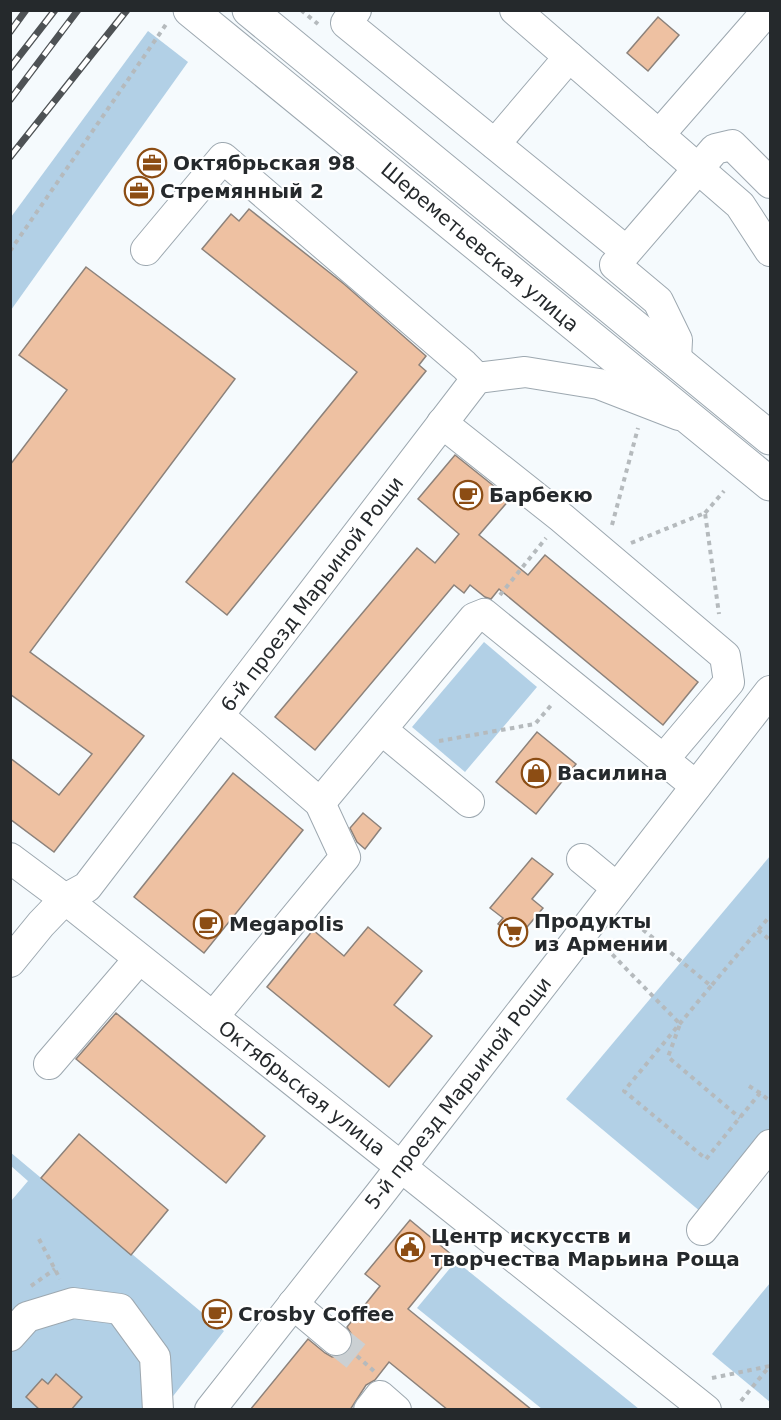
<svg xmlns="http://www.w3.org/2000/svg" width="781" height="1420" viewBox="0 0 781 1420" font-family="'DejaVu Sans',sans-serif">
	<rect width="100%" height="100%" fill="#f5fafd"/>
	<g fill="#b2d0e6">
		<path d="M148 31 188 62 11 310V217Z"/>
		<path d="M484 642 537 687 465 772 412 727Z"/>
		<path d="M770 856V1130L701 1212 566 1099Z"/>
		<path d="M10 1152 224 1331 163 1409H11V1201L28 1181 11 1166Z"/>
		<path d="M456 1261 639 1409H542L417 1308Z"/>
		<path d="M770 1283V1402L712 1354Z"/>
	</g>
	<g fill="#eec1a2" stroke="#8c827b" stroke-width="1.5">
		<path d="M658 17 679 35 648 71 627 53Z"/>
		<path d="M249 209 344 284 426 356 419 365 426 371 227 615 186 582 357 372 202 249 231 214 239 221Z"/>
		<path d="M86 267 235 379 30 652 144 736 54 852 10 819V758L59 795 92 754 10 694V465L67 390 19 355Z"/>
		<path d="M455 455 510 499 479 535 528 575 545 555 698 682 663 725 499 589 491 599 485 597 470 585 464 593 454 585 315 750 275 717 417 548 435 563 459 534 418 499Z"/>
		<path d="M537 732 576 764 536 814 496 782Z"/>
		<path d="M233 773 303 830 204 953 134 897Z"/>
		<path d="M363 813 381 828 365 849 357 842 350 828Z"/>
		<path d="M532 858 553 874 532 899 543 908 517 939 498 924 503 918 490 908Z"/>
		<path d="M368 927 422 971 394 1005 432 1036 389 1087 267 987 313 930 344 956Z"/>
		<path d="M116 1013 265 1136 226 1183 76 1059Z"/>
		<path d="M79 1134 168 1210 131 1255 41 1178Z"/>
		<path d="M410 1220 452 1255 408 1309 532 1410H448L389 1362 375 1380 366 1385 350 1410H250L308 1339 325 1353 332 1357 341 1356 350 1351 353 1344 352 1335 347 1327 380 1286 365 1274Z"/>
		<path d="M56 1374 82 1397 71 1410H40L26 1397 42 1379 48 1384Z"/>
	</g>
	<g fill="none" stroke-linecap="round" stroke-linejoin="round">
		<path stroke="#cbd0d3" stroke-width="30" stroke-dasharray="30 15" stroke-linecap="butt" d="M336 1340 356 1356"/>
		<g stroke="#9da8b0" stroke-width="32">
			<g id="minor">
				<path d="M356 10 346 23 626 251"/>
				<path d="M515 10 740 205 770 251"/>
				<path d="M659 135 768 10"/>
				<path d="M495 144 569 57"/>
				<path d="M146 250 223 158 464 365 477 378"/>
				<path d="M676 360 677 340 658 301 615 265 715 149 732 145 770 183"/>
				<path d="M442 423 562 518 725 656 729 682 663 760"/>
				<path d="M382 730 469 802"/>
				<path d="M320 803 474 618 484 614 696 786"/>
				<path d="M10 858 65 899 706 1410"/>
				<path d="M582 859 617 888"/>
				<path d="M10 962 41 924 65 899 87 887 477 378 525 372 599 384 679 415"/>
				<path d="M213 1017 345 857 320 803 219 716"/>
				<path d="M49 1064 139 959"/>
				<path d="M702 1230 770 1145"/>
				<path d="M293 1304 336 1340"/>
				<path d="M10 1336 27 1317 73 1303 120 1309 155 1357 158 1410"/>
				<path d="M210 1410 380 1194 770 691"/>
				<path d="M369 1410 380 1396 396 1410"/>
			</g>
		</g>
		<g stroke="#9da8b0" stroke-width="35">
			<g id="major">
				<path d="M190 10 770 484"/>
				<path d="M249 10 770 438"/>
			</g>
		</g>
		<g stroke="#b5babd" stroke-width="4" stroke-dasharray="4.5 4.5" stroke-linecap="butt">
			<path d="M301 10 318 24"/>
			<path d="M10 251 167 23"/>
			<path d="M705 513 724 491"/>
			<path d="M612 525 638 428"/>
			<path d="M631 543 705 513 719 614"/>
			<path d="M500 595 546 538"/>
			<path d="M439 741 535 724 553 703"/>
			<path d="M629 918 711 986 770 916"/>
			<path d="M758 930 770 940"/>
			<path d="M606 948 680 1024 668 1057 740 1118"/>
			<path d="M711 986 624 1091 706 1159 760 1093 770 1101"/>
			<path d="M749 1086 760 1093"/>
			<path d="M39 1239 60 1279"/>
			<path d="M31 1286 55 1269"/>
			<path d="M357 1356 374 1371"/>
			<path d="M712 1378 770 1366"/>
			<path d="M741 1401 768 1368"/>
		</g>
		<use href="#minor" stroke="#fff" stroke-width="30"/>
		<use href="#major" stroke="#fff" stroke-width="33"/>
		<g stroke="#4e5255" stroke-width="7">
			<g id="rail">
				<path d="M10 32 26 10"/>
				<path d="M10 68 55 10"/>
				<path d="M10 100 78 10"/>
				<path d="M10 157 127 10"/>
			</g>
		</g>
		<use href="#rail" stroke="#fff" stroke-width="4.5" stroke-dasharray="14" stroke-linecap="butt"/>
	</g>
	<defs>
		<g id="office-ring" transform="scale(1.5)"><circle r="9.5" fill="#fff" stroke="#8c4d14" stroke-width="1.5"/><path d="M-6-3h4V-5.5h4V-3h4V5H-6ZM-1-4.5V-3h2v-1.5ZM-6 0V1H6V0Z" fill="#8c4d14"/></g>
		<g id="cafe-ring" transform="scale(1.5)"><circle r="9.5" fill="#fff" stroke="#8c4d14" stroke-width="1.5"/><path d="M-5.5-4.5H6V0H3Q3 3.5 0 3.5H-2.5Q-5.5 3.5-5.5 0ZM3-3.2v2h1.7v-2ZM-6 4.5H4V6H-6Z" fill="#8c4d14"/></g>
		<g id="shop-ring" transform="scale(1.5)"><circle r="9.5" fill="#fff" stroke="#8c4d14" stroke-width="1.5"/><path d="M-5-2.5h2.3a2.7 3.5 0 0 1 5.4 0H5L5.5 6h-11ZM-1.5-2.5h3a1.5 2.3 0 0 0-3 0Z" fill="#8c4d14"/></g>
		<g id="supermarket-ring" transform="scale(1.5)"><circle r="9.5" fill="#fff" stroke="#8c4d14" stroke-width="1.5"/><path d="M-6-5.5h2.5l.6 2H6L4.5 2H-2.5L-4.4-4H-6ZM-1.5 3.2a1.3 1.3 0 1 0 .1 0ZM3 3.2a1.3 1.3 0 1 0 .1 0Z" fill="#8c4d14"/></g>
		<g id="civic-ring" transform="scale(1.5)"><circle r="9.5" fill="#fff" stroke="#8c4d14" stroke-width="1.5"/><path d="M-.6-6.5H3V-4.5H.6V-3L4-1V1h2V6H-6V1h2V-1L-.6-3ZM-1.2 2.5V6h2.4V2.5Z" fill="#8c4d14"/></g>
	</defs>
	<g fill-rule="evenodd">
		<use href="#office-ring" x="152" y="163"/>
		<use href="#office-ring" x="139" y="191"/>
		<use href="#cafe-ring" x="468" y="495"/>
		<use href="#shop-ring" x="536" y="773"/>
		<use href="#cafe-ring" x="208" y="924"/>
		<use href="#supermarket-ring" x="513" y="932"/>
		<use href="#civic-ring" x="410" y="1247"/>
		<use href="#cafe-ring" x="217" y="1314"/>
	</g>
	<g text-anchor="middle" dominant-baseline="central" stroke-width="4.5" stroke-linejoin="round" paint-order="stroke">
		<g font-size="20" font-weight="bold" fill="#25292c" stroke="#fff" text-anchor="start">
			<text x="173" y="163">Октябрьская 98</text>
			<text x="160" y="191">Стремянный 2</text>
			<text x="489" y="495">Барбекю</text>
			<text x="557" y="773">Василина</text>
			<text x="534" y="921">Продукты<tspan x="534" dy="23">из Армении</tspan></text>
			<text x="229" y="924">Megapolis</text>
			<text x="431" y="1236">Центр искусств и<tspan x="431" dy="23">творчества Марьина Роща</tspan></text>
			<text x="238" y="1314">Crosby Coffee</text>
		</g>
		<g font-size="20" fill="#25292c" stroke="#fff">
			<text transform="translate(480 247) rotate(40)">Шереметьевская улица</text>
			<text transform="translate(312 594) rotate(-53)">6-й проезд Марьиной Рощи</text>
			<text transform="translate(302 1088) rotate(38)">Октябрьская улица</text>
			<text transform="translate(458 1093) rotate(-52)">5-й проезд Марьиной Рощи</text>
		</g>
	</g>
	<rect width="781" height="1420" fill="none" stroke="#25292c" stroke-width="24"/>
</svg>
